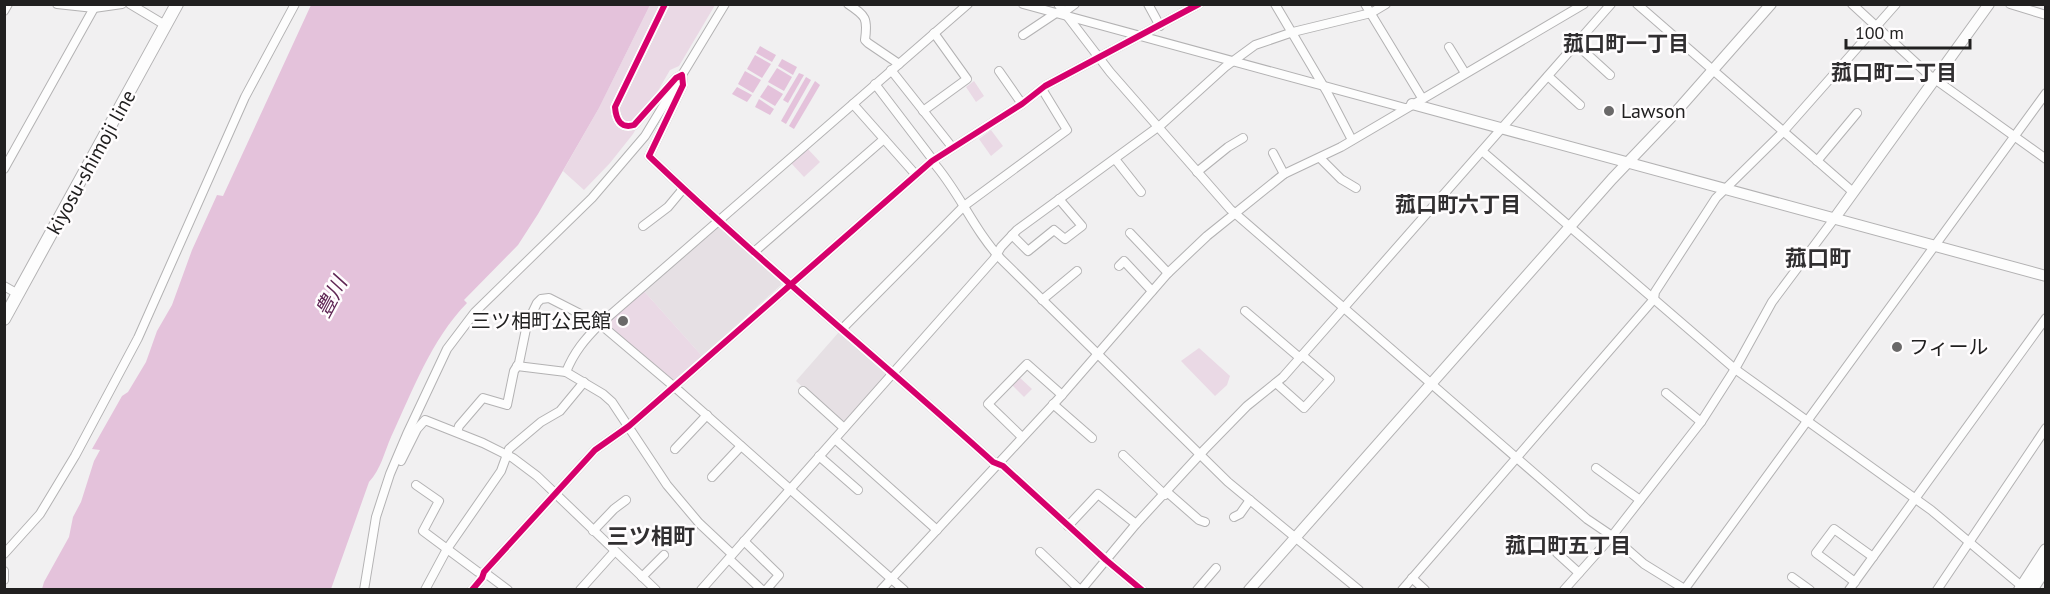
<svg xmlns="http://www.w3.org/2000/svg" width="2050" height="594" viewBox="0 0 2050 594" font-family="'PT Sans','Noto Sans JP',sans-serif">
	<rect width="100%" height="100%" fill="#f1f0f1"/>
	<g fill="#e6e0e4">
		<path d="M715 226 720 227 780 281 781 285 702 356 643 290Z"/>
		<path d="M839 332 886 372 887 375 843 423 796 381Z"/>
	</g>
	<g fill="#ead9e5">
		<path d="M650 5H715L679 66 670 70 633 134 610 163 584 190 563 171 599 108Z"/>
		<path d="M974 81 984 96 976 102 966 87Z"/>
		<path d="M991 130 1003 146 991 156 979 139Z"/>
		<path d="M807 148 820 162 804 177 791 163Z"/>
		<path d="M643 290 702 356 673 383 608 325 607 321Z"/>
		<path d="M1199 348 1230 376 1227 385 1215 396 1181 361Z"/>
		<path d="M1018 376 1032 389 1024 397 1011 384Z"/>
	</g>
	<g fill="#e4c2db">
		<path d="M311 5H650L599 108 538 214 518 245 464 300 467 303C431 340 413 390 391 437 384 453 381 469 369 482L331 589H42L44 582 69 537 73 517 81 502 94 461 100 450 92 449 122 396 128 392 146 362 157 331 172 305 192 250 217 195 223 196Z"/>
		<path d="M760 46 776 55 772 62 756 53Z"/>
		<path d="M755 55 771 64 762 78 747 69Z"/>
		<path d="M782 59 797 67 793 75 778 66Z"/>
		<path d="M777 68 792 77 784 91 768 82Z"/>
		<path d="M745 71 761 80 753 93 738 84Z"/>
		<path d="M799 73 804 75 788 103 783 100Z"/>
		<path d="M806 77 811 80 786 124 781 121Z"/>
		<path d="M815 81 820 85 794 129 789 126Z"/>
		<path d="M768 85 783 94 775 106 760 97Z"/>
		<path d="M737 87 752 95 747 102 732 94Z"/>
		<path d="M759 99 774 109 770 115 755 107Z"/>
	</g>
	<g fill="none" stroke-linecap="round" stroke-linejoin="round">
		<g stroke="#b3b2b3" stroke-width="10">
			<g id="minor">
				<path d="M57 4 94 8 122 4"/>
				<path d="M130 4 165 25"/>
				<path d="M665 4 615 107C616 120 621 129 634 125L676 78 682 75 683 85 649 156C760 262 879 359 993 462L1003 466 1106 560 1142 590"/>
				<path d="M848 4C866 16 868 18 865 40L868 43 899 64"/>
				<path d="M1023 4 1405 108"/>
				<path d="M1058 4 1110 72 1230 209 1587 519 1612 536 1644 564 1686 590"/>
				<path d="M1148 4 1160 26"/>
				<path d="M1275 4 1327 92 1352 140"/>
				<path d="M1365 4 1422 98"/>
				<path d="M1637 4 1853 192"/>
				<path d="M1852 4 1929 75 2046 159"/>
				<path d="M2010 4 2046 15"/>
				<path d="M4 11 8 4"/>
				<path d="M1064 12 1075 4"/>
				<path d="M1023 35 1056 13"/>
				<path d="M1576 44 1610 75"/>
				<path d="M1449 47 1465 73"/>
				<path d="M891 70 952 147"/>
				<path d="M999 71 1022 104"/>
				<path d="M1548 76 1580 105"/>
				<path d="M875 84 933 160"/>
				<path d="M853 104 916 175"/>
				<path d="M923 111 967 79 934 33"/>
				<path d="M1482 151 1735 369 1931 510 2025 589"/>
				<path d="M1273 153 1284 174"/>
				<path d="M1320 158 1341 179 1356 188"/>
				<path d="M1115 159 1141 192"/>
				<path d="M932 161C959 191 973 229 1001 259L1228 482 1359 590"/>
				<path d="M1817 161 1857 113"/>
				<path d="M4 169 94 8"/>
				<path d="M1197 172 1228 147 1243 138"/>
				<path d="M643 226 668 207 683 189"/>
				<path d="M1130 233 1168 273"/>
				<path d="M1012 235 1028 251 1054 230 1065 239 1082 226 1059 199"/>
				<path d="M754 252 884 139"/>
				<path d="M1119 266 1124 261 1152 291"/>
				<path d="M4 286 18 294"/>
				<path d="M1042 300 1077 271"/>
				<path d="M1245 311 1300 358"/>
				<path d="M842 329 964 206 1067 130 1042 89"/>
				<path d="M517 366 566 372"/>
				<path d="M1276 383 1304 408 1330 379 1302 355"/>
				<path d="M803 391 844 428"/>
				<path d="M1666 393 1701 422"/>
				<path d="M1053 404 1092 438"/>
				<path d="M457 432 459 426 483 398 507 405 514 371 519 363 527 324 537 303 541 299 549 298 600 324 678 390 904 590"/>
				<path d="M1022 437 988 404 1027 364 1062 395"/>
				<path d="M835 439 937 530"/>
				<path d="M675 449 707 415"/>
				<path d="M1123 455 1165 495"/>
				<path d="M819 456 858 490"/>
				<path d="M401 461 417 429 425 420 483 443 513 458 537 476 656 590"/>
				<path d="M1596 468 1640 500"/>
				<path d="M712 477 741 446"/>
				<path d="M416 485 439 501 423 531 478 572 488 575 508 590"/>
				<path d="M1167 492 1199 520 1205 522"/>
				<path d="M1234 517 1240 514 1250 500"/>
				<path d="M1068 526 1098 494 1136 524"/>
				<path d="M593 531 614 509 626 500"/>
				<path d="M744 541 779 575 766 590"/>
				<path d="M1040 552 1080 590"/>
				<path d="M1557 553 1579 573"/>
				<path d="M4 554 40 514 75 456 138 338 245 97 295 4"/>
				<path d="M732 554 699 523 667 485 612 402 603 394 566 372C574 352 585 339 600 324L968 4"/>
				<path d="M729 559 762 590"/>
				<path d="M4 571V580"/>
				<path d="M642 577 664 555"/>
				<path d="M1792 577 1810 590"/>
				<path d="M1412 578 1425 590"/>
				<path d="M1855 582 1816 553 1834 529 1873 557"/>
				<path d="M364 590 376 517 390 474 407 434 447 349 475 312 592 198 645 136 725 4"/>
				<path d="M425 590 447 549 501 471 509 449 541 422 560 411 584 382"/>
				<path d="M472 590 482 578 484 572 595 450 629 426 932 161 1022 104 1045 86 1199 4"/>
				<path d="M580 590 615 551"/>
				<path d="M701 590 994 259 1001 247 1017 230 1162 124 1225 67 1255 45 1293 32 1371 13 1386 4"/>
				<path d="M881 590 1062 395 1168 273 1207 236 1284 174 1341 147 1584 4"/>
				<path d="M1081 590 1136 524 1205 449 1247 406 1283 377 1611 4"/>
				<path d="M1197 590 1216 568"/>
				<path d="M1402 590 1654 299 1655 292 1716 198 1782 133 1896 4"/>
				<path d="M1564 590 1612 536 1701 422 1735 369 1772 302 1834 219"/>
				<path d="M1684 590 2046 93"/>
				<path d="M1849 590 2046 318"/>
				<path d="M1937 590 2046 428"/>
			</g>
		</g>
		<g stroke="#b3b2b3" stroke-width="12">
			<g id="tertiary">
				<path d="M1412 104 2046 276"/>
				<path d="M1834 219 1989 4"/>
				<path d="M1249 590 1612 179 1675 113 1771 4"/>
			</g>
		</g>
		<g stroke="#b3b2b3" stroke-width="14">
			<g id="secondary">
				<path d="M4 319 177 4"/>
				<path d="M2020 590 2046 550"/>
				<path d="M2031 590 2046 567"/>
			</g>
		</g>
		<use href="#minor" stroke="#fdfdfd" stroke-width="8"/>
		<use href="#tertiary" stroke="#fdfdfd" stroke-width="10"/>
		<use href="#secondary" stroke="#fdfdfd" stroke-width="12"/>
		<g stroke="#fffdfe" stroke-width="10">
			<g id="cycleway">
				<path d="M665 4 615 107C616 120 621 129 634 125L676 78 682 75 683 85 649 156C760 262 879 359 993 462L1003 466 1106 560 1142 590"/>
				<path d="M472 590 482 578 484 572 595 450 629 426 932 161 1022 104 1045 86 1199 4"/>
			</g>
		</g>
		<use href="#cycleway" stroke="#d6006c" stroke-width="6"/>
	</g>
	<g fill="#6a6969" stroke="#fffdfe" stroke-width="2">
		<circle cx="1609" cy="111" r="6"/>
		<circle cx="623" cy="321" r="6"/>
		<circle cx="1897" cy="347" r="6"/>
	</g>
	<g text-anchor="middle" dominant-baseline="central" stroke-width="5" stroke-linejoin="round" paint-order="stroke">
		<g font-size="20" fill="#212020" stroke="#fffdfe" text-anchor="start">
			<text x="1621" y="111">Lawson</text>
			<text x="611" y="321" text-anchor="end">三ツ相町公民館</text>
			<text x="1909" y="347">フィール</text>
		</g>
		<g font-size="20" fill="#212020" stroke="#fffdfe">
			<text transform="translate(91 162) rotate(-61)">kiyosu-shimoji line</text>
		</g>
		<g font-size="21" font-weight="bold" fill="#312f31" stroke="#fffdfe">
			<text x="1626" y="43">菰口町一丁目</text>
			<text x="1894" y="72">菰口町二丁目</text>
			<text x="1458" y="204">菰口町六丁目</text>
			<text x="1568" y="545">菰口町五丁目</text>
		</g>
		<g font-size="21" font-style="italic" fill="#5f2654" stroke="#fffdfe">
			<text transform="translate(331 297) rotate(-62)">豊川</text>
		</g>
		<g font-size="22" font-weight="bold" fill="#312f31" stroke="#fffdfe">
			<text x="1818" y="258">菰口町</text>
			<text x="651" y="536">三ツ相町</text>
		</g>
	</g>
	<rect width="2050" height="594" fill="none" stroke="#212020" stroke-width="12"/>
	<path d="M1846 39v9h124v-9" fill="none" stroke="#212020" stroke-width="3"/>
	<text x="1855" y="39" font-size="18" fill="#212020" stroke="#fffdfe" stroke-width="4.5" paint-order="stroke">100 m</text>
</svg>
